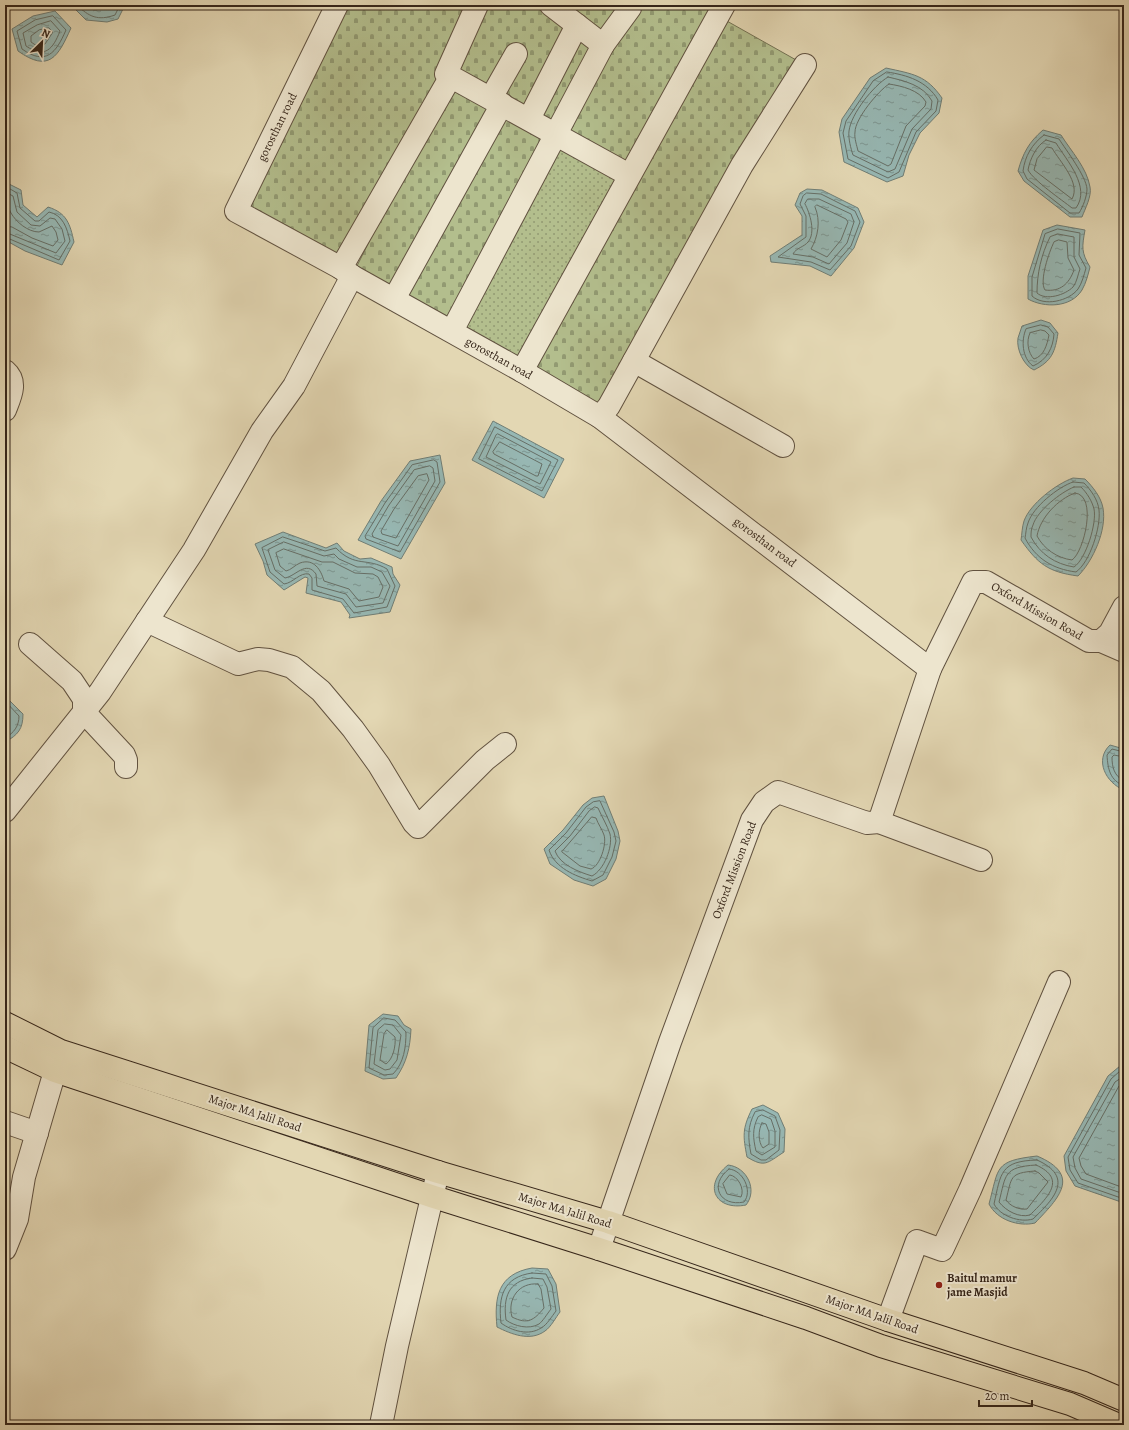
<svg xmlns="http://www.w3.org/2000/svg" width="1129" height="1430" viewBox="0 0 1129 1430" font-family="Alegreya,serif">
	<defs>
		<pattern id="cemetery-stones" width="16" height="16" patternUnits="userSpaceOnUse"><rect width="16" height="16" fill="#b3be8d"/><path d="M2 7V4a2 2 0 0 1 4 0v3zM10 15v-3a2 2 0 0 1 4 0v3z" fill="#929a72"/></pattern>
		<pattern id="park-dots" width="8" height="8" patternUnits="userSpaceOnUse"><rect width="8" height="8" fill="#b3be8d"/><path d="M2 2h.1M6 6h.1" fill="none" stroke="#929a72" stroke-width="1.8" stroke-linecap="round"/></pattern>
		<pattern id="water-ripples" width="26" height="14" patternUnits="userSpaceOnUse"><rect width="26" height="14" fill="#97b8b4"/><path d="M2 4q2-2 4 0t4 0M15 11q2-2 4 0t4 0" fill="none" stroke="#7c9592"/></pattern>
	</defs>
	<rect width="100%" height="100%" fill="#e3d7b3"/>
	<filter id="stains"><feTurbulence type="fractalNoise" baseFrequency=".005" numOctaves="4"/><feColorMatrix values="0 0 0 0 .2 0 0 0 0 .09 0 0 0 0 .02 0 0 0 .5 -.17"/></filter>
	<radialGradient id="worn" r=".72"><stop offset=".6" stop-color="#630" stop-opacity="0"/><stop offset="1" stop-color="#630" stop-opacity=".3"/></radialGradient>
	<path fill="url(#cemetery-stones)" stroke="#747254" d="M337 5H724L718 16 805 65 600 417 352 276 447 85 341 268 236 211Z"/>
	<path fill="url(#park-dots)" stroke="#747254" d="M557 134 629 175 522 371 452 331Z"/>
	<g fill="url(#water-ripples)" stroke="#707e76">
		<path d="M71 5H125L118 19 107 22 86 20Z"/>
		<path d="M55 11 71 28C58 57 49 73 18 51L12 29 33 16Z"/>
		<path d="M886 68C913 74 926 75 942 98L939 113 920 133 909 155 903 176 887 182 844 162 839 132 842 119 870 78Z"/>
		<path d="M1043 130 1061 135C1071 151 1087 168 1090 187 1092 196 1085 209 1082 217H1070L1024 181 1018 171C1023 153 1029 142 1043 130Z"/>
		<path d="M5 182 21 190 23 205 37 217 48 207C67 213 70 224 74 242L62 265 25 251 5 240Z"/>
		<path d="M807 189 822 190 858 208 864 222 854 248 831 276 810 266 771 262 770 256 802 235V216L795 205 800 193Z"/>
		<path d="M1057 225 1085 230C1082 247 1081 252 1090 267 1088 275 1086 283 1082 290 1071 308 1044 308 1028 299V276L1043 230Z"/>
		<path d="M1041 320 1050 323 1058 333C1055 352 1052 361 1034 370 1024 366 1016 349 1018 338 1019 334 1021 330 1022 326Z"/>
		<path d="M493 421 564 459 544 498 472 460Z"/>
		<path d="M440 455 445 483 401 559 358 540 381 501 410 461Z"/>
		<path d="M1073 478 1085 479C1093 487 1101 497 1103 508 1107 530 1093 561 1078 576 1048 572 1038 564 1021 540 1022 534 1022 527 1024 521 1030 504 1056 484 1073 478Z"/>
		<path d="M283 532 326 548 337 543 344 551 360 559 371 558 392 567 393 574 400 585 390 612 349 618 350 615 341 602 306 593 308 578 305 577 284 590 267 575 263 561 255 544Z"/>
		<path d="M5 696 23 714C23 729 18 735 5 742Z"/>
		<path d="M1110 745 1124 749V790C1106 783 1094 760 1110 745Z"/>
		<path d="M604 796 618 831 620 841 616 859 606 879 593 886 574 880 550 864 544 849 563 830 583 805 592 798Z"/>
		<path d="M383 1014 398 1016 404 1025 411 1029C410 1048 407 1062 396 1078L383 1079 365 1071 369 1025Z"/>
		<path d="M1120 1066 1124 1067V1203L1075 1186 1066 1171 1064 1156 1108 1076Z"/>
		<path d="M763 1105 778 1113 785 1129 784 1152C767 1163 765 1168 747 1157 743 1136 742 1129 752 1109Z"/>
		<path d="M1037 1156C1082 1175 1059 1198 1035 1223 1019 1227 997 1220 989 1204 999 1167 994 1161 1037 1156Z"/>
		<path d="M728 1165C747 1167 758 1190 746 1205 716 1211 702 1186 728 1165Z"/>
		<path d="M532 1268 548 1269 556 1284 560 1312C556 1317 551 1327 545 1331 530 1342 511 1334 497 1327 494 1297 498 1274 532 1268Z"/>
	</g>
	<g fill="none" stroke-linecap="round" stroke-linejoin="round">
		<g stroke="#666f67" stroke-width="1">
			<path d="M77 5C89 17 98 21 115 15L120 5"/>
			<path d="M53 16 66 30C56 53 46 66 22 49L17 31 35 20Z"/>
			<path d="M51 21 60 31C53 49 45 59 26 46L23 33 37 25Z"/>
			<path d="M49 28 53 32 45 44 37 46 31 42V36L39 30Z"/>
			<path d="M887 72C907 75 927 81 938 100L936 111 916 132 899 172 888 178 848 159 843 133 846 121 873 81Z"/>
			<path d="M888 77C905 81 923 85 932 101L931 109 912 129 895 169 888 172 853 155C851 149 848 138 849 131 851 114 873 86 888 77Z"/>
			<path d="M889 84C902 86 919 90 926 102L925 106 906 126 891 164 888 166 858 151C857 146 854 138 855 132 855 119 878 91 889 84Z"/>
			<path d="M1044 135 1059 139C1066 150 1086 176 1087 189 1087 196 1083 207 1079 213H1070L1027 179 1023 171C1025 156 1032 144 1044 135Z"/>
			<path d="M1046 140 1056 143C1067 161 1091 187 1076 208H1072C1062 200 1034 181 1028 170 1030 159 1036 146 1046 140Z"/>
			<path d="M1047 147 1052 148C1060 162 1081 183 1072 199L1034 170 1037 159Z"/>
			<path d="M5 186 17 193 20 208 35 221H39L49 212C63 215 67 228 70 241L59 260 5 237"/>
			<path d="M5 192 13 196 17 212 31 225 40 226 50 218 55 219 62 229 65 241 56 253 5 232"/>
			<path d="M807 193 821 194 855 211 860 222 851 246 830 270 811 262 778 257 806 237V216L800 204 803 196Z"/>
			<path d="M5 199C9 202 8 208 11 213 16 222 28 232 39 232L52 226 56 232 58 240 53 246 32 238 12 227 5 226"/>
			<path d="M808 199H819L851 214 854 222 847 243 829 264 813 257 793 254C796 248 804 247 808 242 816 233 810 213 805 204Z"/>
			<path d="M817 205 846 219 848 222 841 240 827 257 811 249C818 237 821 221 815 207Z"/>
			<path d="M1058 229 1080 233 1079 255 1086 268C1084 275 1082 283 1078 289 1069 301 1044 307 1032 296V277L1045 234Z"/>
			<path d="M1058 234 1074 237V257L1080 269C1078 274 1077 282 1073 287 1065 295 1046 301 1037 293 1037 274 1041 255 1050 237Z"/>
			<path d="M1059 240 1067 242 1068 258 1074 270C1069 284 1060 292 1045 290 1039 281 1049 252 1054 242Z"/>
			<path d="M1041 325 1048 327 1054 334C1053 348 1047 360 1033 366 1022 358 1021 340 1026 329Z"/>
			<path d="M1041 330 1045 331 1049 335C1047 345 1044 356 1034 359 1028 353 1026 341 1030 333Z"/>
			<path d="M495 427 558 460 542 491 479 459Z"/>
			<path d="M498 434 551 462 540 484 486 457 496 435Z"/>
			<path d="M500 442 542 464 538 476H536L494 454 493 452Z"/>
			<path d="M434 460 437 462 440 482 400 552 366 539 365 536 385 503 412 465Z"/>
			<path d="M430 466 433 468 435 481 398 546 373 537 372 534 389 505 414 470Z"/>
			<path d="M427 474 429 480 396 538 382 534 381 531 394 509 418 476Z"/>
			<path d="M1073 482 1084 483C1091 490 1098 500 1099 510 1101 527 1090 562 1076 572 1053 569 1036 559 1025 538 1026 533 1026 528 1028 523 1033 507 1058 487 1073 482Z"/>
			<path d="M1074 487H1081C1087 493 1092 501 1094 509 1097 523 1086 559 1074 567 1055 564 1040 554 1031 537 1031 533 1031 529 1033 525 1037 511 1061 492 1074 487Z"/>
			<path d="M1075 493C1098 495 1084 552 1072 560 1057 558 1044 549 1037 536 1040 518 1058 499 1075 493Z"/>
			<path d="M283 537 325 551 336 548C355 568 367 557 387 569L395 586 387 607 354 613 343 599 312 590V578L309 574C300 572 293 583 284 584L270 572 262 548Z"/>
			<path d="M284 542 324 556 334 554 339 559 357 567H371L382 572 390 586 383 603 356 607 346 594 317 586 316 574C306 560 296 576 285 578L275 570 268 550Z"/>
			<path d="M284 549 322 562H333L355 573 373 574 378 577 383 587 379 597 359 601 349 589 324 581C321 570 314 558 300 563 295 565 291 570 286 571L280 566 276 553Z"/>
			<path d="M5 701 19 716C19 726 14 733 5 738"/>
			<path d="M1124 752 1112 749 1107 755C1108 770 1110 780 1124 786"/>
			<path d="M1124 757 1114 755 1112 757C1112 767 1114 776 1124 781"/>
			<path d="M600 801 614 832 616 841 612 857 603 875 592 881C575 876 555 868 549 850L566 833 586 807 593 802Z"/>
			<path d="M595 807 598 808C602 817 607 825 610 834 613 847 604 870 592 876 579 872 560 865 555 851L570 836 589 811Z"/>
			<path d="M592 817 596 818C598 824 602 829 604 835 607 844 600 866 591 869L580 866 562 852Z"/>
			<path d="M384 1018 395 1020 406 1032C406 1047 404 1063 393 1074L384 1075 369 1068 373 1028Z"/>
			<path d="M385 1024 393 1025 401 1035 397 1060 390 1069 385 1070 374 1064 378 1030Z"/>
			<path d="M387 1030 395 1037C396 1046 393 1059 386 1064L380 1060 384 1034Z"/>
			<path d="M1124 1071H1120L1111 1079 1068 1157 1070 1170 1078 1183 1124 1199"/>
			<path d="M1124 1076 1115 1082 1073 1157 1075 1168 1081 1179 1124 1194"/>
			<path d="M1124 1082 1119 1086 1079 1158 1081 1166 1086 1174 1124 1188"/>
			<path d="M763 1110 775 1116 780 1130 779 1150 766 1160H761L751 1154C748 1138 747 1127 755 1112Z"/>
			<path d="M762 1115 771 1119 775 1131V1147L762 1155 756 1151C753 1138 752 1129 758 1117Z"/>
			<path d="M762 1123 766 1124 769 1132V1144L763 1148C758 1142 758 1130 762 1123Z"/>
			<path d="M1037 1160C1075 1177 1054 1199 1033 1219 1020 1223 1000 1216 994 1204 1001 1173 1000 1161 1037 1160Z"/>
			<path d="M1036 1165C1068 1179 1047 1198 1030 1215 1019 1218 1006 1211 999 1202 1006 1175 1003 1167 1036 1165Z"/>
			<path d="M729 1169C743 1170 753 1191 744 1202 720 1207 708 1185 729 1169Z"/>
			<path d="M1035 1171 1039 1173 1048 1182 1027 1209C1019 1210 1010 1206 1006 1200 1012 1177 1009 1173 1035 1171Z"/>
			<path d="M730 1175C738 1176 745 1189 741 1197L727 1194 723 1184Z"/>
			<path d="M532 1273 546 1274 552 1286 556 1311C552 1316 547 1325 541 1328 529 1336 512 1331 501 1323 498 1297 503 1277 532 1273Z"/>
			<path d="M532 1278 543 1279 547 1287 551 1309C547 1314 543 1321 539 1324 529 1330 514 1326 506 1320 503 1298 508 1281 532 1278Z"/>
			<path d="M538 1284 541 1289 544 1308C534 1320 528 1325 512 1317 507 1299 519 1282 538 1284Z"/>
		</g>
		<g stroke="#615240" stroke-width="24">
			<g id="minor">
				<path d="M337 5 236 211 341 268 352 276 522 371 600 417 930 669"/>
				<path d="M477 5 446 74 629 175"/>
				<path d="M603 45 630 8"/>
				<path d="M491 98 516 54"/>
				<path d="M529 119 577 25"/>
				<path d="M341 268 451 76"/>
				<path d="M394 299 502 104"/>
				<path d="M452 331 603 45 551 5"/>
				<path d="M634 361 783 446"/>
				<path d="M5 371C18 382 10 397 5 410"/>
				<path d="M522 371 724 5"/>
				<path d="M600 417 609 406 742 165 805 65"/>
				<path d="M147 621 238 664 258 659 269 660 292 667 321 691 353 729 379 765 414 823 418 827 485 760 505 744"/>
				<path d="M1101 641 1124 651"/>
				<path d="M30 644 72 681 84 699V712L124 755 126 760V767"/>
				<path d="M5 811 100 692 194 550 262 431 294 386 352 276"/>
				<path d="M879 822 981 860"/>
				<path d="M5 1122 37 1133"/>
				<path d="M5 1249 17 1219 24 1177 55 1071"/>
				<path d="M599 1249 670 1042 752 820 764 802 778 792 867 823 879 822 930 669 973 582H986L1089 641H1101L1110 633 1124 607"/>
				<path d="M888 1320 917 1241 942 1250 970 1190 1059 982"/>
				<path d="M381 1425 397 1346 438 1172"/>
			</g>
		</g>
		<g stroke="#36261a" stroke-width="24">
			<g id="major">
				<path d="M5 1023 61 1051 438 1172 608 1222 888 1320 1084 1383 1124 1400"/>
				<path d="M5 1047 55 1071 434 1197 599 1249 806 1318 881 1346 1070 1404 1119 1425"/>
			</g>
		</g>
		<use href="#minor" stroke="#ede5ce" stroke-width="22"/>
		<use href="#major" stroke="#e3d7b3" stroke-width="22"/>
	</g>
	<circle fill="#8f2418" stroke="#ede5ce" stroke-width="1.5" cx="939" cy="1285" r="4"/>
	<g text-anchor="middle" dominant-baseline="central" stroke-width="4" stroke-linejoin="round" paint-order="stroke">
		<g font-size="12" fill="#36261a" stroke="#ede5ce">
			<text transform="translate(277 127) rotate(-64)">gorosthan road</text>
			<text transform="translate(499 358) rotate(29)">gorosthan road</text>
			<text transform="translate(765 542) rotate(37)">gorosthan road</text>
			<text transform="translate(1037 611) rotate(30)">Oxford Mission Road</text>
			<text transform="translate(734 870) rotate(-69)">Oxford Mission Road</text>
			<text transform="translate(255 1113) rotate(18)">Major MA Jalil Road</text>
			<text transform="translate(565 1210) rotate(17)">Major MA Jalil Road</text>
			<text transform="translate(872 1314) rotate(19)">Major MA Jalil Road</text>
		</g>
		<g font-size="12" font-weight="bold" fill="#36261a" stroke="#ede5ce" text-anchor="start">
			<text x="947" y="1278">Baitul mamur<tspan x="947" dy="14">jame Masjid</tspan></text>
		</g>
	</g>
	<rect width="1129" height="1430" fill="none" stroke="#e3d7b3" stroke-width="20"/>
	<rect x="6" y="6" width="1117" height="1418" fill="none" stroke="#36261a" stroke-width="2"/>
	<rect x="10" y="10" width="1109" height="1410" fill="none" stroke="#36261a"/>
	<g transform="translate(42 42) rotate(24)" stroke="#ede5ce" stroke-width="3" paint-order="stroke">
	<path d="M0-3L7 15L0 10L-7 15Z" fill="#36261a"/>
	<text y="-6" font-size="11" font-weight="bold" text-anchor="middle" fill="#36261a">N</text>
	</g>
	<path d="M979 1400v6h53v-6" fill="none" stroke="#36261a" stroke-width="2"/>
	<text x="985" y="1400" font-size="12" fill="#36261a" stroke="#ede5ce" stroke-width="3" paint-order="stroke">20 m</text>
	<rect width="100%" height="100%" filter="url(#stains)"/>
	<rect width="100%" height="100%" fill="url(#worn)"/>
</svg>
